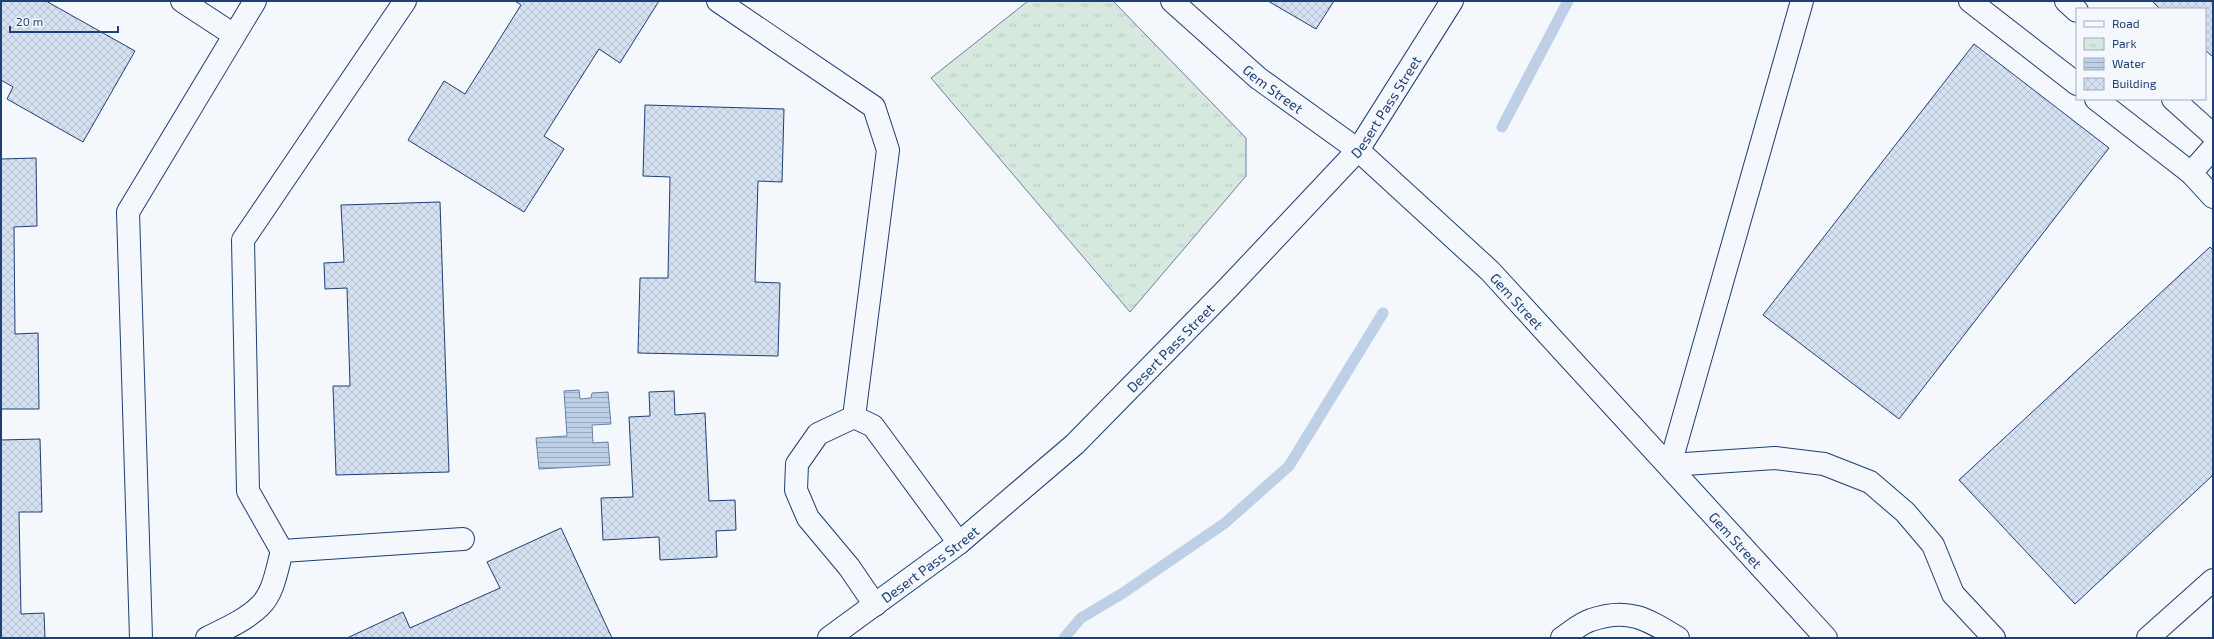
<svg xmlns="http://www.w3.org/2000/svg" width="2214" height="639" viewBox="0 0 2214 639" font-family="'Exo 2',sans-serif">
	<defs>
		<pattern id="park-tufts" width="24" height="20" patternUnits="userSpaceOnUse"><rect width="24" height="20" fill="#d7e8df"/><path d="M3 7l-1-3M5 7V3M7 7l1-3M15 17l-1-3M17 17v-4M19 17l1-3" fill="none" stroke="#b8c8c3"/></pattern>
		<pattern id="water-rules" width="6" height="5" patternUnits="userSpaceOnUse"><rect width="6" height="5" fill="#bed0e5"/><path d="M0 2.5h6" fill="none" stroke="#9aaabe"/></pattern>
		<pattern id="building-cross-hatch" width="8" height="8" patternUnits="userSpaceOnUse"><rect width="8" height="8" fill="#d5e0f0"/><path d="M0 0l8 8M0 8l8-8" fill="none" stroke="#b6c1d1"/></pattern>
	</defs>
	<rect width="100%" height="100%" fill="#f4f7fb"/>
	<path fill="url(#park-tufts)" stroke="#687fa3" d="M1028 1H1113L1246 138V176L1130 312 931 78Z"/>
	<path fill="url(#water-rules)" stroke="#687fa3" d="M579 390 580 399 591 398 592 393 608 392 611 424 592 425 593 443 608 442 610 465 539 469 536 438 567 436 564 391Z"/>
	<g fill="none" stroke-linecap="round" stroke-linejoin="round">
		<g stroke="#bed0e5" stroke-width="11">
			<path d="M1502 127 1568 1"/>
			<path d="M1064 638 1081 618 1123 593 1225 523 1289 466 1383 313"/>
		</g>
	</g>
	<g fill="url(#building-cross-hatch)" stroke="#1d3f73">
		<path d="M1 1H46L135 51 83 142 7 99 13 87 1 80Z"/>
		<path d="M515 1H659L620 63 599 49 544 136 564 149 524 212 408 140 444 81 465 94 521 5Z"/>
		<path d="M1268 1H1334L1316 29Z"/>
		<path d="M2152 1H2213V57L2205 50V9H2160Z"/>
		<path d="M1974 44 2109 148 1899 419 1763 315Z"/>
		<path d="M645 105 784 109 782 182 758 181 755 282 780 283 778 356 638 353 640 278H668L670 177 643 176Z"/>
		<path d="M36 158 37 226 14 227 15 334 38 333 39 409H1V159Z"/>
		<path d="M440 202 449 472 336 475 333 386H350L347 288 325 289 324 263 344 262 341 205Z"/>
		<path d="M2210 247 2213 250V475L2075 604 1959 480Z"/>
		<path d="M674 391 675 415 705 413 709 501 735 500 736 530 716 531 717 557 660 560 659 537 603 540 601 498 633 497 629 417 650 416 649 392Z"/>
		<path d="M40 439 42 512H19L21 614 44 613 45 638H1V440Z"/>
		<path d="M561 528 612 638H347L403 612 410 628 500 588 487 562Z"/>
	</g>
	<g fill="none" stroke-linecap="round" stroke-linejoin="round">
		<g stroke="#1d3f73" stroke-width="24">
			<g id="minor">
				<path d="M182 1 234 35"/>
				<path d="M405 1 243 240 248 491 282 551 463 539"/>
				<path d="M718 1 874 107 888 150 854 417"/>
				<path id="s1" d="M1172 1 1258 78 1358 150 1490 271 1826 638"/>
				<path d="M1802 1 1670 465 1775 458 1824 464 1870 482 1905 512 1933 545 1953 594 1994 638"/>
				<path d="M1970 1 2077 84"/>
				<path d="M2066 1 2077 11"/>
				<path d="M2096 99 2191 173 2213 197"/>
				<path d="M2173 99 2213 135"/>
				<path d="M2191 173 2213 148"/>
				<path d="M875 605 849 567 808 518 796 490 797 464 818 434 854 417 873 426 959 543"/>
				<path d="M141 638 128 212 255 1"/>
				<path d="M207 638C225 629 246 620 260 606 274 593 277 568 282 551"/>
				<path id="s2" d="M829 638 959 543 1075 444 1228 288 1358 150 1452 1"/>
				<path d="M1562 638C1571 632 1581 623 1591 620 1628 607 1647 619 1678 638"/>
				<path d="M2148 638 2213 580"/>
			</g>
		</g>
		<use href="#minor" stroke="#f4f7fb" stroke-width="22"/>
	</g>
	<g text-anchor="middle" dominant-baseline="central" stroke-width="3" stroke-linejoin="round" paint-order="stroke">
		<g font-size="14" fill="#1d3f73" stroke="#f4f7fb">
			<text stroke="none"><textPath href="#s1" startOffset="134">Gem Street</textPath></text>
			<text stroke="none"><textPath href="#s2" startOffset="773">Desert Pass Street</textPath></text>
			<text stroke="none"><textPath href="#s1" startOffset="458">Gem Street</textPath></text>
			<text stroke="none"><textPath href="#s2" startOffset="449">Desert Pass Street</textPath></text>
			<text stroke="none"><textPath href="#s1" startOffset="782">Gem Street</textPath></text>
			<text stroke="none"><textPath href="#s2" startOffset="125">Desert Pass Street</textPath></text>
		</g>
	</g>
	<rect width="2214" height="639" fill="none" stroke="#1d3f73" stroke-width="4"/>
	<rect x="2076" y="8" width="130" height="92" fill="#f4f7fb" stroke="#9eadc5"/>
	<rect x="2084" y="21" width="20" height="6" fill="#f4f7fb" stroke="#9eadc5"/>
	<text x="2112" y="28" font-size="12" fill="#1d3f73">Road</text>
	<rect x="2084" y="38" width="20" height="12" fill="url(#park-tufts)" stroke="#9eadc5"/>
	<text x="2112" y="48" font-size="12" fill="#1d3f73">Park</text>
	<rect x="2084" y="58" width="20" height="12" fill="url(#water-rules)" stroke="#9eadc5"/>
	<text x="2112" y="68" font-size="12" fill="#1d3f73">Water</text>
	<rect x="2084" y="78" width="20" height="12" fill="url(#building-cross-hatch)" stroke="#9eadc5"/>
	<text x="2112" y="88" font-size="12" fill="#1d3f73">Building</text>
	<path d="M10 26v6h108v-6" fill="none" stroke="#1d3f73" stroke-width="2"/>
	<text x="16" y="26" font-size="12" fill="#1d3f73" stroke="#f4f7fb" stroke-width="3" paint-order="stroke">20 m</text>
</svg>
